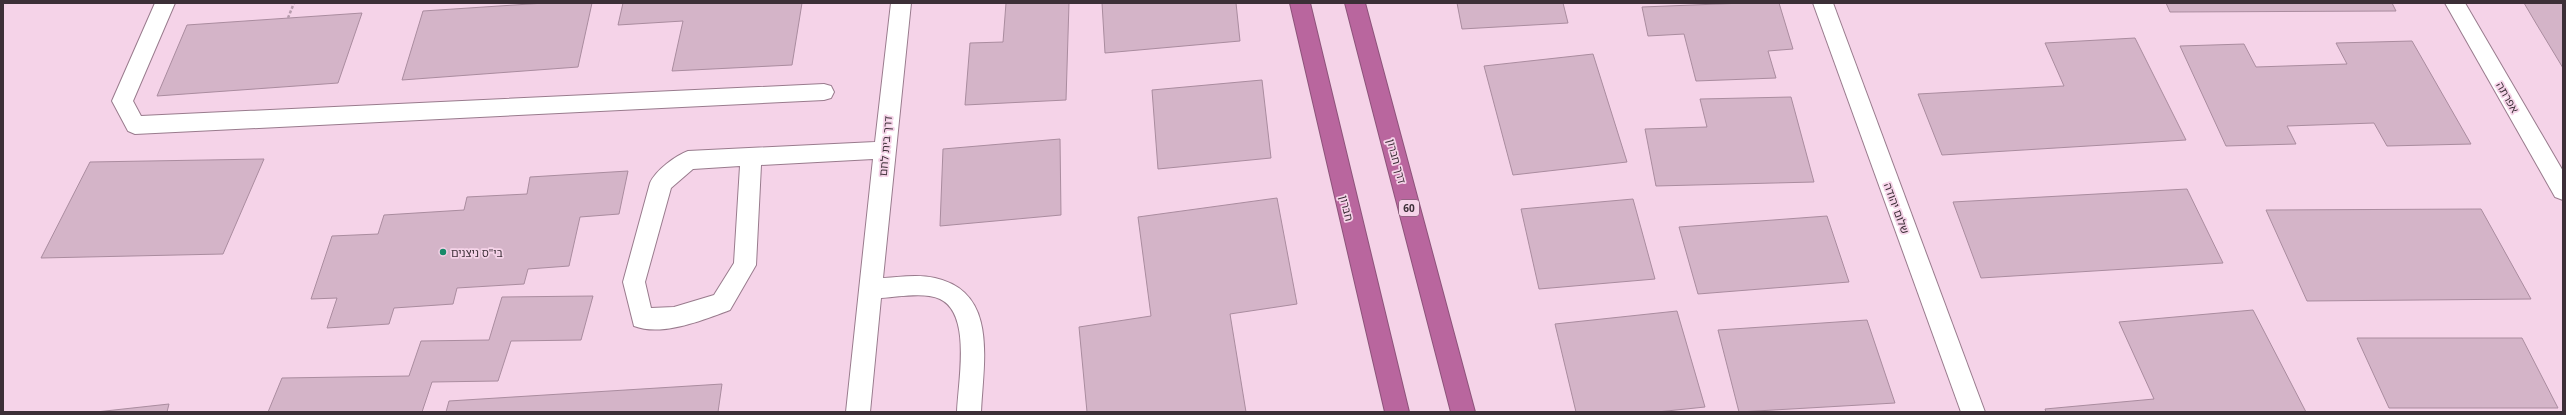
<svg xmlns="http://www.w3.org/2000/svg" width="2566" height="415" viewBox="0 0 2566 415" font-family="'Noto Sans','Noto Sans Hebrew',sans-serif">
	<rect width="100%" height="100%" fill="#f5d3e8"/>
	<g fill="#d4b4c8" stroke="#aa8c9f">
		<path d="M545 3H592L578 67 402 80 423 11Z"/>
		<path d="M623 3H802L792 65 672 71 683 21 618 25Z"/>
		<path d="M1006 3H1069L1066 100 965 105 970 43 1003 42Z"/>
		<path d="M1102 3H1236L1240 41 1105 53Z"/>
		<path d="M1457 3H1563L1568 23 1462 29Z"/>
		<path d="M1744 3H1779L1793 49 1768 51 1776 78 1696 81 1684 34 1648 36 1642 7Z"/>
		<path d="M2166 3H2392L2396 11 2170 12Z"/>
		<path d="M2524 3H2563V68L2537 25Z"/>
		<path d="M362 13 338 83 157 96 187 25Z"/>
		<path d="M2135 38 2186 140 1942 155 1918 94 2064 86 2045 43Z"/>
		<path d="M2412 41 2471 144 2387 146 2374 123 2287 126 2296 144 2226 146 2180 46 2244 44 2256 67 2347 64 2336 43Z"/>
		<path d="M1593 54 1627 162 1513 175 1484 66Z"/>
		<path d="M1262 80 1271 158 1158 169 1152 90Z"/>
		<path d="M1791 97 1814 182 1656 186 1645 129 1707 127 1700 99Z"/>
		<path d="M1060 139 1061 215 940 226 943 149Z"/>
		<path d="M264 159 223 254 41 258 90 162Z"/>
		<path d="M628 171 619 214 580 217 569 266 528 269 524 284 457 288 453 304 394 308 389 324 327 328 337 298 311 299 332 236 378 234 384 215 464 210 467 197 527 194 530 177Z"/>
		<path d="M2187 189 2223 263 1981 278 1953 202Z"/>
		<path d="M1277 198 1297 304 1230 314 1246 412H1087L1079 327 1151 316 1138 217Z"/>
		<path d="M1633 199 1655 279 1539 289 1521 209Z"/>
		<path d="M2481 209 2531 299 2307 301 2266 210Z"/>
		<path d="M1827 216 1849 282 1698 294 1679 227Z"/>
		<path d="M593 296 581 340 511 341 498 381 432 382 422 412H268L282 378 409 376 421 341 489 340 502 297Z"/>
		<path d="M2253 310 2306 412H2046L2045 409 2154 399 2119 322Z"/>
		<path d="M1677 311 1705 407 1657 412H1576L1555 324Z"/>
		<path d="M1867 320 1895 403 1739 412 1718 330Z"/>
		<path d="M2357 338H2522L2558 408H2389Z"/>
		<path d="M722 384 718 412H446L449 401Z"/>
		<path d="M169 404 167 412H96Z"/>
	</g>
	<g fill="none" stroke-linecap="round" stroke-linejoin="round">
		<g stroke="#997b8d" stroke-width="2">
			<g id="minor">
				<path d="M155 3H175L133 101 141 116 824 84 831 86 834 92 831 98 824 100 135 134 128 131 112 101Z"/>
				<path d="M891 3H911L883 278C900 277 918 274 935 278 999 292 983 363 981 412H957C958 382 972 314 940 299 924 292 899 297 881 298L870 412H846L873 159 761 165 756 265 730 310C703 320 662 337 634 326L623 282 650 183C656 170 675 156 688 151L875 142ZM740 166 734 263 714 295 674 307 651 308 645 282 671 188 693 169Z"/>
				<path d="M1813 3H1833L1985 412H1961Z"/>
				<path d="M2445 3H2465L2563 171V200L2555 197Z"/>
			</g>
		</g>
		<g stroke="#8d537a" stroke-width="2">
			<g id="highway">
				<path d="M1290 3H1310L1409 412H1385Z"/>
				<path d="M1345 3H1365L1475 412H1451Z"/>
			</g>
		</g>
		<path stroke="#b79cad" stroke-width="2.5" stroke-dasharray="3 2" stroke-linecap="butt" d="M288 18 294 3"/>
		<use href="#minor" fill="#fff" fill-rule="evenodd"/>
		<use href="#highway" fill="#b9669e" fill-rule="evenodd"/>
	</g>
	<circle fill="#178969" stroke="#f5d3e8" stroke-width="1.5" cx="443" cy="252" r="4"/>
	<g text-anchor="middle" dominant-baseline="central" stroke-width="3.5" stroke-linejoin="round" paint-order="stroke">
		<rect fill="#f5d3e8" stroke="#74606c" stroke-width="1" x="1399" y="200" width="20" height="16" rx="3"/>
		<g font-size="10" font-weight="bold" fill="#3c2f37">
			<text x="1409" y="208">60</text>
		</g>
		<g font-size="11" fill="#3c2f37" stroke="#f5d3e8">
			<text transform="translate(2508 97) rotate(60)">אפרתה</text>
			<text transform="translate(885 146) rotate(-85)">דרך בית לחם</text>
			<text transform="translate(1397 161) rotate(75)">דרך חברון</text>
			<text transform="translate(1347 208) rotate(76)">חברון</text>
			<text transform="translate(1897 208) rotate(70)">שלום יהודה</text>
		</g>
		<g font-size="11" fill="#3c2f37" stroke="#f5d3e8" text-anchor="start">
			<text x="451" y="252">בי"ס ניצנים</text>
		</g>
	</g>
	<rect width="2566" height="415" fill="none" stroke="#3c2f37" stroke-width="8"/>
</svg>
